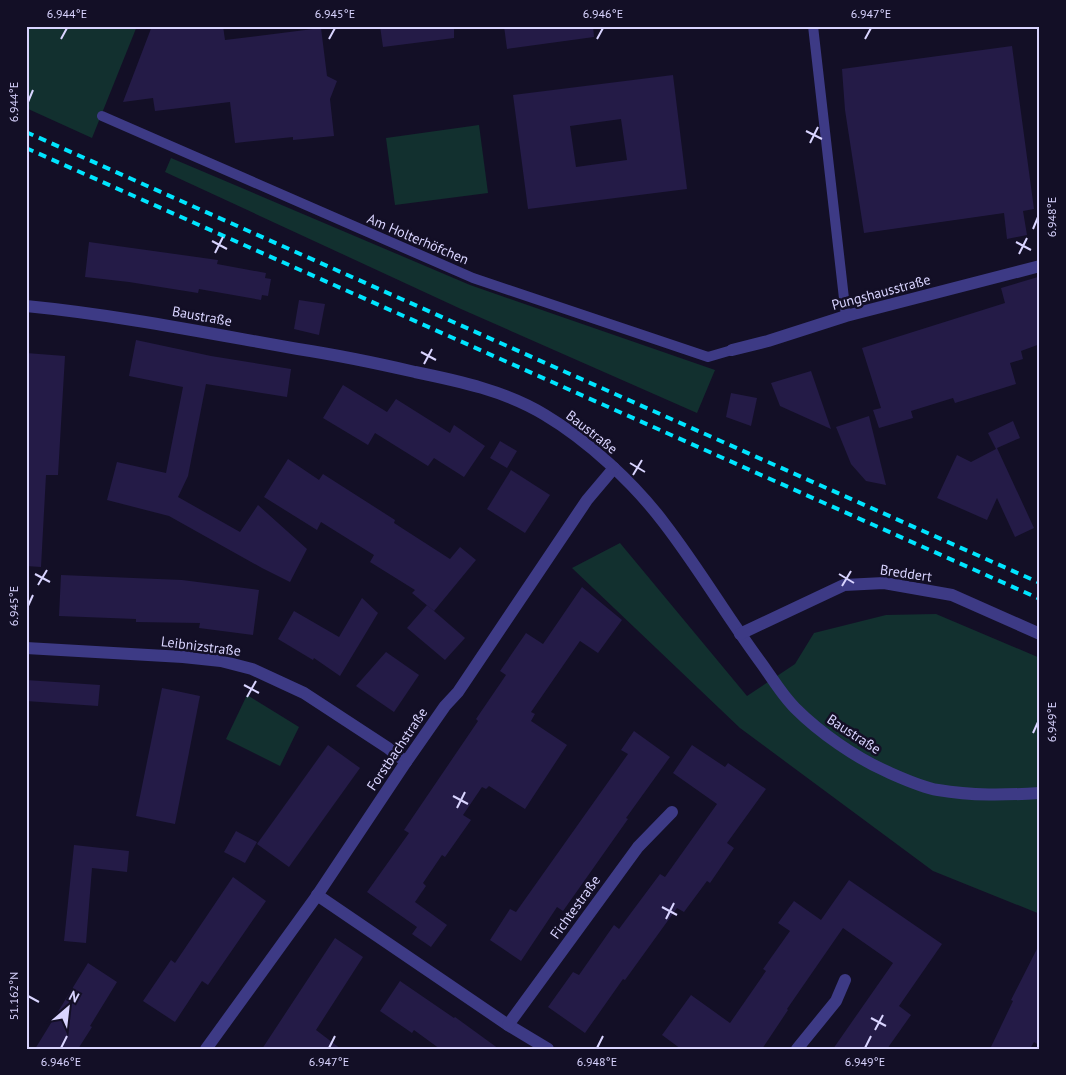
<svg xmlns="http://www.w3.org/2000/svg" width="1066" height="1075" viewBox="0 0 1066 1075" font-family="'PT Sans',sans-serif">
	<rect width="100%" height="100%" fill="#130f26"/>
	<g fill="#12302f">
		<path d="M26 26H137L92 138 26 108Z"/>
		<path d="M479 125 488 193 395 205 386 138Z"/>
		<path d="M171 158 470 285 715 370 697 413 461 309 165 172Z"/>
		<path d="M620 543 747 696 795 664 814 633 886 615 936 614 1040 658V914L933 871 740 728 572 568Z"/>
		<path d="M247 695 299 727 280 766 226 739Z"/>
	</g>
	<g fill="#241b47" fill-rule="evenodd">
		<path d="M152 26H223L225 40 321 28 327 76 337 81 330 99 334 136 293 140V137L235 143 230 102 155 111 153 98 123 102Z"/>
		<path d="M380 26H454V38L383 47Z"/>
		<path d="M504 26H593L594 37 507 49Z"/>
		<path d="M1012 46 1034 209 1023 211 1027 235 1007 239 1004 213 864 233 845 110 842 69Z"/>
		<path d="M673 75 687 189 528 209 513 95ZM621 119 627 160 576 167 570 126Z"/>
		<path d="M89 242 218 260 217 264 266 273 265 278 271 279 268 296 262 295 261 300 199 289 198 293 129 282 85 277Z"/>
		<path d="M1038 277V282L1040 281V344L1021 351 1023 359 1010 363 1016 384 955 403 953 398 911 411 913 418 879 428 873 410 881 408 862 348 1005 303 1001 288Z"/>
		<path d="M299 300 325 304 319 335 294 329Z"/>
		<path d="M136 340 211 356 291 369 287 397 206 384 188 476 178 497 240 532 258 505 307 549 290 582 262 568 169 516 107 500 117 462 166 473 183 387 129 376Z"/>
		<path d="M26 353 65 356 58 475H46L41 567 26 566Z"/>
		<path d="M811 371 831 429 780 406 771 383Z"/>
		<path d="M343 385 387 412 396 399 450 433 454 425 485 446 464 477 434 458 428 466 375 433 368 445 323 418Z"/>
		<path d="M731 393 757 398 751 426 726 417Z"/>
		<path d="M869 416 886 485 866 481 851 464 836 427Z"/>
		<path d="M1013 421 1020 438 997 448 1034 528 1015 537 997 498 987 520 937 498 957 455 971 462 996 449 988 433Z"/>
		<path d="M500 441 517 451 507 468 490 458Z"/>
		<path d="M288 459 319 480 323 474 395 520 394 523 450 559 460 547 476 560 434 611 412 593 415 590 370 562 374 555 321 522 317 530 264 497Z"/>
		<path d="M511 470 550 495 525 533 487 509Z"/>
		<path d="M61 575 182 580 259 590 253 635 199 628 200 623 136 622V619L59 616Z"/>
		<path d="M582 587 622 620 598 653 580 641 531 712 535 714 531 721 567 745 525 809 489 786 486 789 482 787 463 815 471 820 445 857 442 855 423 883 426 886 415 902 447 925 431 947 412 934 417 927 367 892 409 833 404 830 478 721 476 719 506 675 500 671 526 633 543 644Z"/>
		<path d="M362 598 378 613 340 676 314 658 313 660 278 639 294 611 339 637Z"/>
		<path d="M427 605 465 638 445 660 407 628Z"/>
		<path d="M386 652 419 675 394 712 356 686Z"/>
		<path d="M26 680 100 685 98 706 26 701Z"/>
		<path d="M162 688 200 696 175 824 136 816Z"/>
		<path d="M634 731 670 757 626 818 628 819 563 911 557 907 521 961 490 940 510 909 516 912 628 754 621 750Z"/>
		<path d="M328 745 360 768 289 867 257 844Z"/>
		<path d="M692 745 725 767 728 763 766 789 727 843 734 848 710 883 707 881 684 912 677 908 625 980 623 979 585 1033 548 1007 573 972 579 975 614 925 619 929 660 874 665 877 717 804 673 773Z"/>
		<path d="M236 831 257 842 245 863 224 852Z"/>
		<path d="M74 845 129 851 127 872 92 868 86 943 64 941Z"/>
		<path d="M233 877 266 901 208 985 202 981 175 1022 143 1001 171 960 175 963Z"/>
		<path d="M849 880 942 944 899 1006 911 1015 887 1049H833L893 963 843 928 787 1009 788 1010 762 1049H681L662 1035 691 995 730 1023 766 971 763 969 790 931 778 923 794 901 821 920Z"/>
		<path d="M335 938 363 957 316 1030 341 1049H262Z"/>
		<path d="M1040 943V1046L1034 1042 1030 1049H990L1013 1001 1011 1000Z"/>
		<path d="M88 963 117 982 90 1026 92 1027 78 1049H35Z"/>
		<path d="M400 981 454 1018 455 1017 499 1049H440L414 1030 412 1033 380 1011Z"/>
	</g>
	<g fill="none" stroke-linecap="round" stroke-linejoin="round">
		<g stroke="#3d3a85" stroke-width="10">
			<path d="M813 26 846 316"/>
			<path d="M102 116 473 278 708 357 732 350"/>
		</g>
		<g stroke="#3d3a85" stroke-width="12">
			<path d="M26 306C118 315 207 333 298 349 337 355 376 363 415 372 459 381 506 391 545 415 587 440 634 483 664 523 698 567 726 615 759 660 771 676 781 694 795 708 820 733 856 758 888 772 904 779 921 787 938 790 972 796 1006 795 1040 793"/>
			<path d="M732 350 768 341 846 316 1040 266"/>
			<path d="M740 634 844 585 884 583 952 595 1040 634"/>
			<path d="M26 648 183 657 221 661 252 669 304 693 388 748 406 762"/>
			<path d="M317 895 508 1025 548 1049"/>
			<path d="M508 1025 638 847 672 812"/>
			<path d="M206 1049 316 897 406 762 445 706 458 692 587 500 614 468"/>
			<path d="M797 1049 836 1001 845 980"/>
		</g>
		<g stroke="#00e5ff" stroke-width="4" stroke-dasharray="8 6" stroke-linecap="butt">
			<path d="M26 132 1040 583"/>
			<path d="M26 148 1040 599"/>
		</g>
	</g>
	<path fill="none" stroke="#d9d4ff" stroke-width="2" d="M61 39 67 28M329 39 335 28M597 39 603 28M865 39 871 28M28 102 33 90M806 131 822 139M810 143 818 127M1033 229 1038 217M212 241 227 249M1016 242 1031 250M215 253 223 237M1019 254 1027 238M421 352 436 360M424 364 432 349M630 463 645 472M633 475 642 460M35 574 50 582M839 574 854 583M38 585 47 570M842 586 851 571M28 606 33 595M244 685 259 693M247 697 256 681M1033 733 1038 722M453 796 468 804M457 808 465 792M662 907 677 915M666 919 674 903M28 996 39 1002M871 1018 886 1026M875 1030 883 1015M61 1048 67 1036M329 1048 335 1036M597 1048 603 1036M865 1048 871 1036"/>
	<g text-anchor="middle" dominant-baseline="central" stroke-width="5" stroke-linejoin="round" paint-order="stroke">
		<g font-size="14" fill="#d9d4ff" stroke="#130f26">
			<text transform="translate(418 239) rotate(23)">Am Holterhöfchen</text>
			<text transform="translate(881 292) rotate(-15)">Pungshausstraße</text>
			<text transform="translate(202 316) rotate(10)">Baustraße</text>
			<text transform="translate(592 432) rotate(38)">Baustraße</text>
			<text transform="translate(906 573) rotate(8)">Breddert</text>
			<text transform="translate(201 646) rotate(7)">Leibnizstraße</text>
			<text transform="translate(854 734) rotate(33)">Baustraße</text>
			<text transform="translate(397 749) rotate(-56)">Forstbachstraße</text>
			<text transform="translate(575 907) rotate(-54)">Fichtestraße</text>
		</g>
	</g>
	<rect width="1066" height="1075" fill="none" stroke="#130f26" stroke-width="55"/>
	<g transform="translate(68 1008) rotate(28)" stroke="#130f26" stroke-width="4" paint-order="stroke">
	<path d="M0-4L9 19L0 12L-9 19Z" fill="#d9d4ff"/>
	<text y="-8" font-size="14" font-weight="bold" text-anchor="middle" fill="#d9d4ff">N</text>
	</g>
	<rect x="28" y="28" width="1010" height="1020" fill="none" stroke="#d9d4ff" stroke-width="2"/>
	<g font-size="12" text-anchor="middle" fill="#d9d4ff">
		<text x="67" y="18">6.944°E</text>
		<text x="335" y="18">6.945°E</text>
		<text x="603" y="18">6.946°E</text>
		<text x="871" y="18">6.947°E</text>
		<text transform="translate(14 102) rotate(-90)" y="4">6.944°E</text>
		<text transform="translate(1052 217) rotate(-90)" y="4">6.948°E</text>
		<text transform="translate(14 606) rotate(-90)" y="4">6.945°E</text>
		<text transform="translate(1052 722) rotate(-90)" y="4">6.949°E</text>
		<text transform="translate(14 996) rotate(-90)" y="4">51.162°N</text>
		<text x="61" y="1066">6.946°E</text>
		<text x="329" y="1066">6.947°E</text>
		<text x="597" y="1066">6.948°E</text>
		<text x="865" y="1066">6.949°E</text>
	</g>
</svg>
